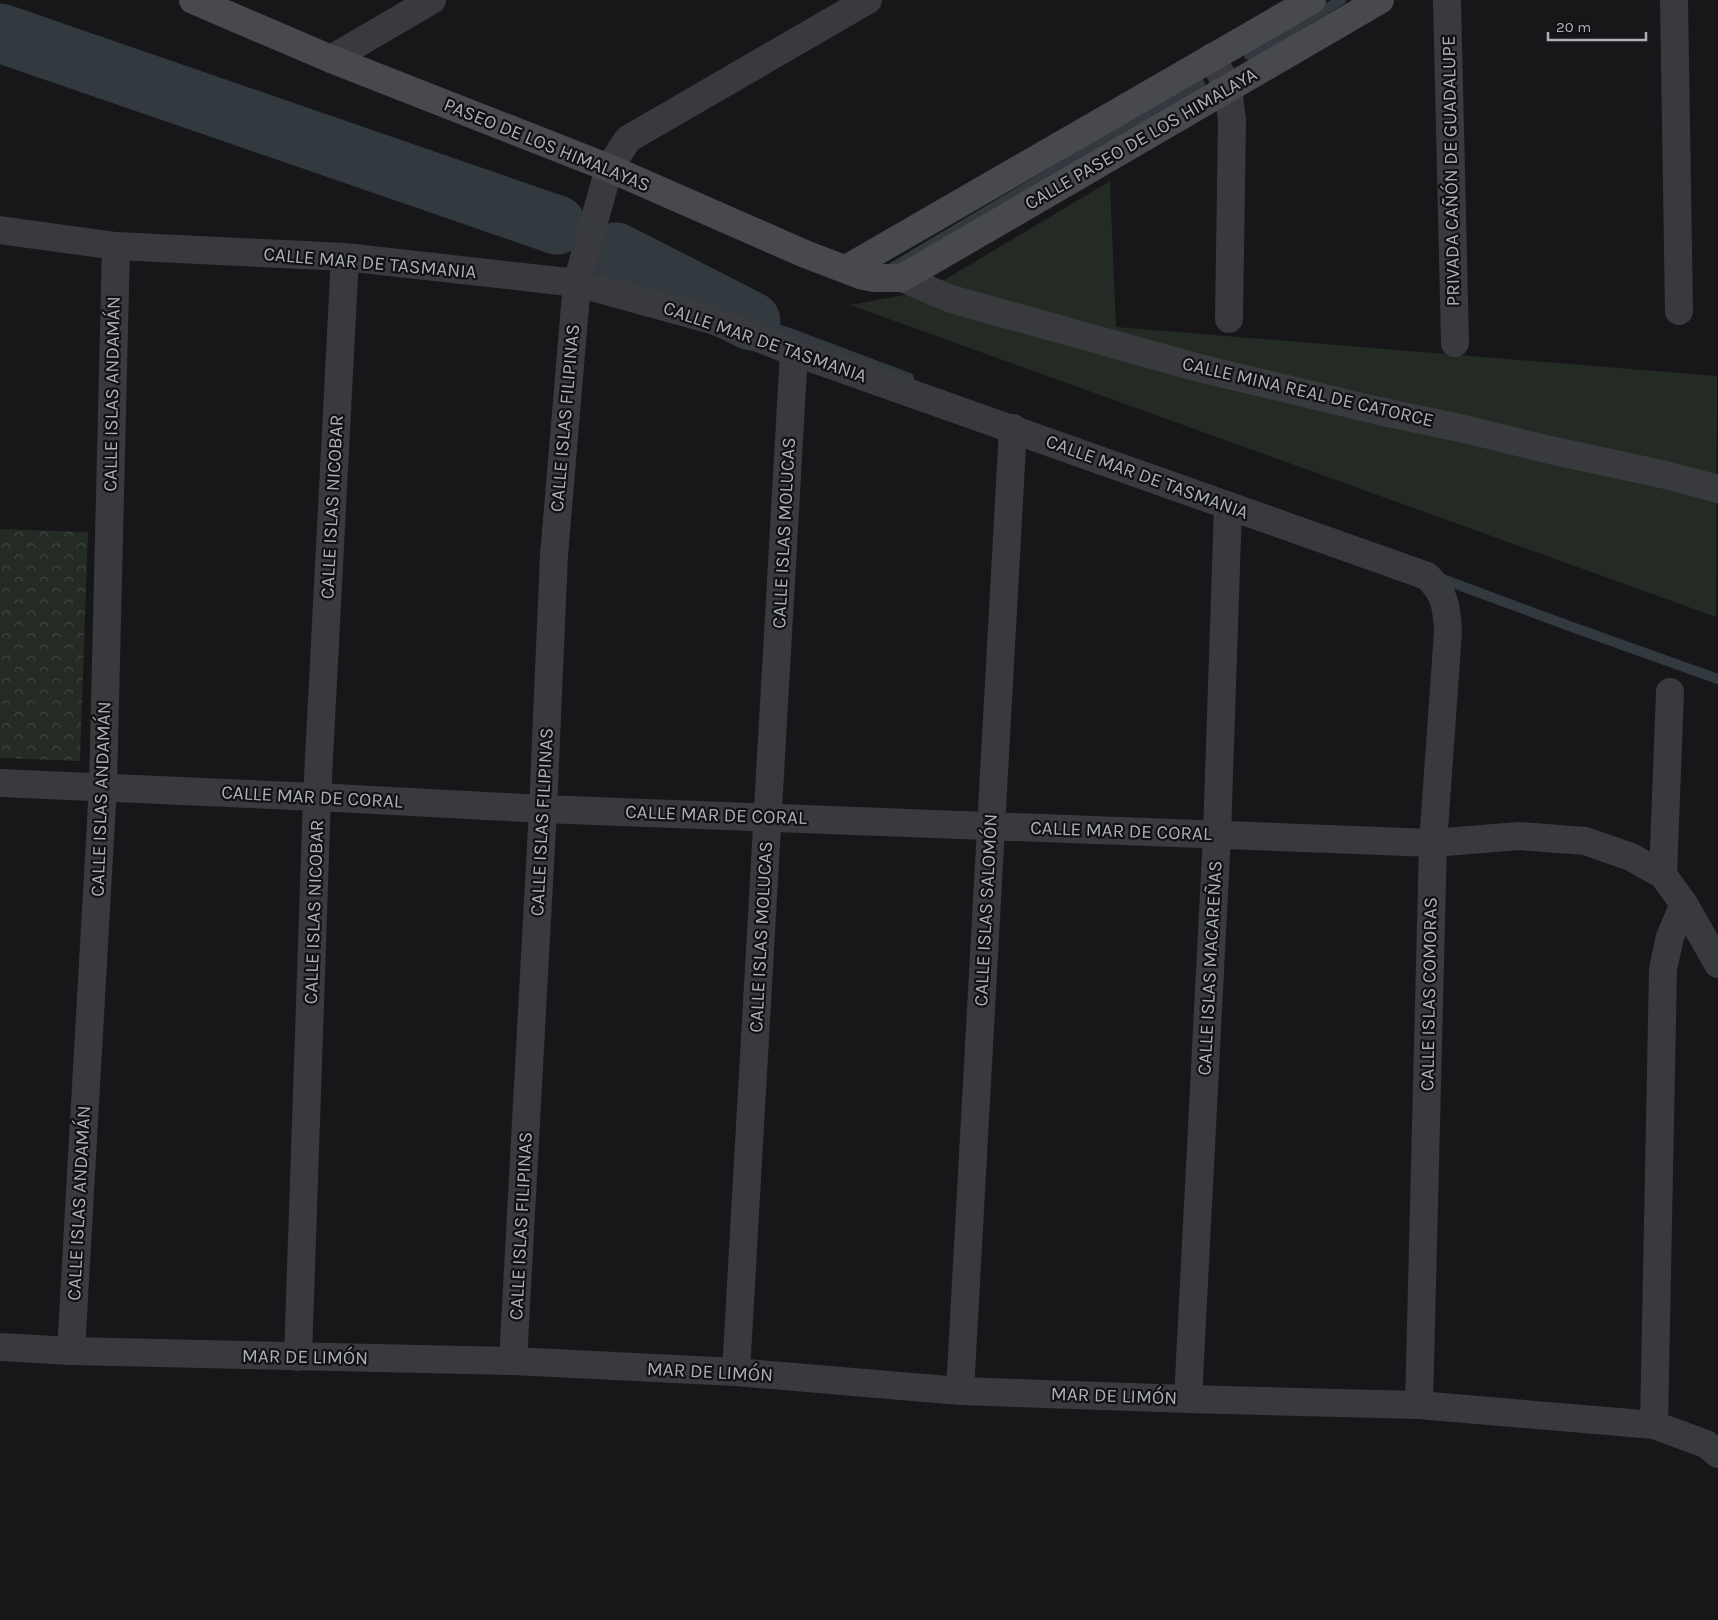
<svg xmlns="http://www.w3.org/2000/svg" width="1718" height="1620" viewBox="0 0 1718 1620" font-family="Karla,sans-serif">
	<defs>
		<pattern id="forest-crowns" width="20" height="18" patternUnits="userSpaceOnUse" patternTransform="scale(1.25)"><rect width="20" height="18" fill="#242a24"/><path d="M2 6a3 3 0 1 1 6 0M12 15a3 3 0 1 1 6 0" fill="none" stroke="#414642"/></pattern>
	</defs>
	<rect width="100%" height="100%" fill="#171719"/>
	<path fill="#242a24" d="M1110 181 1116 327 1717 376 1716 617 850 305 926 291Z"/>
	<path fill="url(#forest-crowns)" d="M0 529 88 532 80 761 0 758Z"/>
	<g fill="none" stroke-linecap="round" stroke-linejoin="round">
		<g stroke="#323a40" stroke-width="10">
			<path d="M1249 55 1341 0"/>
			<path d="M893 267 1200 84"/>
			<path d="M751 321 784 331 909 378"/>
			<path d="M1437 577 1572 627 1718 679"/>
		</g>
		<g stroke="#323a40" stroke-width="59">
			<path d="M0 33 557 225"/>
			<path d="M616 252 751 321"/>
		</g>
		<g stroke="#393a3d" stroke-width="28">
			<path d="M1447 0 1455 343"/>
			<path d="M1674 0 1679 311"/>
			<path d="M1212 57 1228 88 1232 120 1229 319"/>
			<path d="M331 59 432 0"/>
			<path d="M0 230 116 246 345 257 577 283 712 320 794 352 1427 576C1445 593 1447 608 1448 632L1433 843 1419 1405"/>
			<path d="M902 278 951 299 1199 368 1379 411 1469 430 1550 450 1666 475 1718 489"/>
			<path d="M0 783 317 797 543 809 1433 843 1519 836 1585 841 1631 857 1663 875 1684 904 1718 964"/>
			<path d="M1663 875 1670 692"/>
			<path d="M0 1347 71 1351 513 1361 736 1372 960 1391 1188 1399 1419 1405 1654 1425 1706 1444 1718 1454"/>
			<path d="M71 1351 103 786 116 246"/>
			<path d="M298 1357 317 797 345 257"/>
			<path d="M513 1361 543 809 554 555 577 283 609 168 628 139 868 0"/>
			<path d="M736 1372 794 352"/>
			<path d="M960 1391 1013 428"/>
			<path d="M1188 1399 1217 835 1228 507"/>
			<path d="M1654 1425 1663 969 1670 937 1684 904"/>
		</g>
		<g stroke="#47494d" stroke-width="28">
			<path d="M193 0 331 59 609 168 805 254 860 275 874 278H902L1380 0"/>
			<path d="M846 269 1312 0"/>
		</g>
	</g>
	<g text-anchor="middle" dominant-baseline="central" stroke-width="4.5" stroke-linejoin="round" paint-order="stroke">
		<g font-size="19" fill="#abafb7" stroke="#121214">
			<text transform="translate(1141 139) rotate(-30)">CALLE PASEO DE LOS HIMALAYA</text>
			<text transform="translate(547 145) rotate(22)">PASEO DE LOS HIMALAYAS</text>
			<text transform="translate(1451 171) rotate(-91)">PRIVADA CAÑÓN DE GUADALUPE</text>
			<text transform="translate(370 263) rotate(5)">CALLE MAR DE TASMANIA</text>
			<text transform="translate(765 342) rotate(19)">CALLE MAR DE TASMANIA</text>
			<text transform="translate(1308 392) rotate(13)">CALLE MINA REAL DE CATORCE</text>
			<text transform="translate(112 394) rotate(-89)">CALLE ISLAS ANDAMÁN</text>
			<text transform="translate(565 418) rotate(-85)">CALLE ISLAS FILIPINAS</text>
			<text transform="translate(1147 477) rotate(20)">CALLE MAR DE TASMANIA</text>
			<text transform="translate(332 507) rotate(-87)">CALLE ISLAS NICOBAR</text>
			<text transform="translate(784 533) rotate(-87)">CALLE ISLAS MOLUCAS</text>
			<text transform="translate(312 797) rotate(3)">CALLE MAR DE CORAL</text>
			<text transform="translate(101 799) rotate(-88)">CALLE ISLAS ANDAMÁN</text>
			<text transform="translate(716 815) rotate(2)">CALLE MAR DE CORAL</text>
			<text transform="translate(542 822) rotate(-87)">CALLE ISLAS FILIPINAS</text>
			<text transform="translate(1121 831) rotate(2)">CALLE MAR DE CORAL</text>
			<text transform="translate(986 910) rotate(-87)">CALLE ISLAS SALOMÓN</text>
			<text transform="translate(314 912) rotate(-88)">CALLE ISLAS NICOBAR</text>
			<text transform="translate(761 937) rotate(-87)">CALLE ISLAS MOLUCAS</text>
			<text transform="translate(1210 968) rotate(-87)">CALLE ISLAS MACAREÑAS</text>
			<text transform="translate(1429 994) rotate(-89)">CALLE ISLAS COMORAS</text>
			<text transform="translate(79 1203) rotate(-87)">CALLE ISLAS ANDAMÁN</text>
			<text transform="translate(521 1226) rotate(-87)">CALLE ISLAS FILIPINAS</text>
			<text transform="translate(305 1357) rotate(1)">MAR DE LIMÓN</text>
			<text transform="translate(710 1372) rotate(3)">MAR DE LIMÓN</text>
			<text transform="translate(1114 1396) rotate(2)">MAR DE LIMÓN</text>
		</g>
	</g>
	<path d="M1548 32v8h98v-8" fill="none" stroke="#abafb7" stroke-width="2.5"/>
	<text x="1556" y="32" font-size="15" fill="#abafb7" stroke="#121214" stroke-width="4" paint-order="stroke">20 m</text>
</svg>
